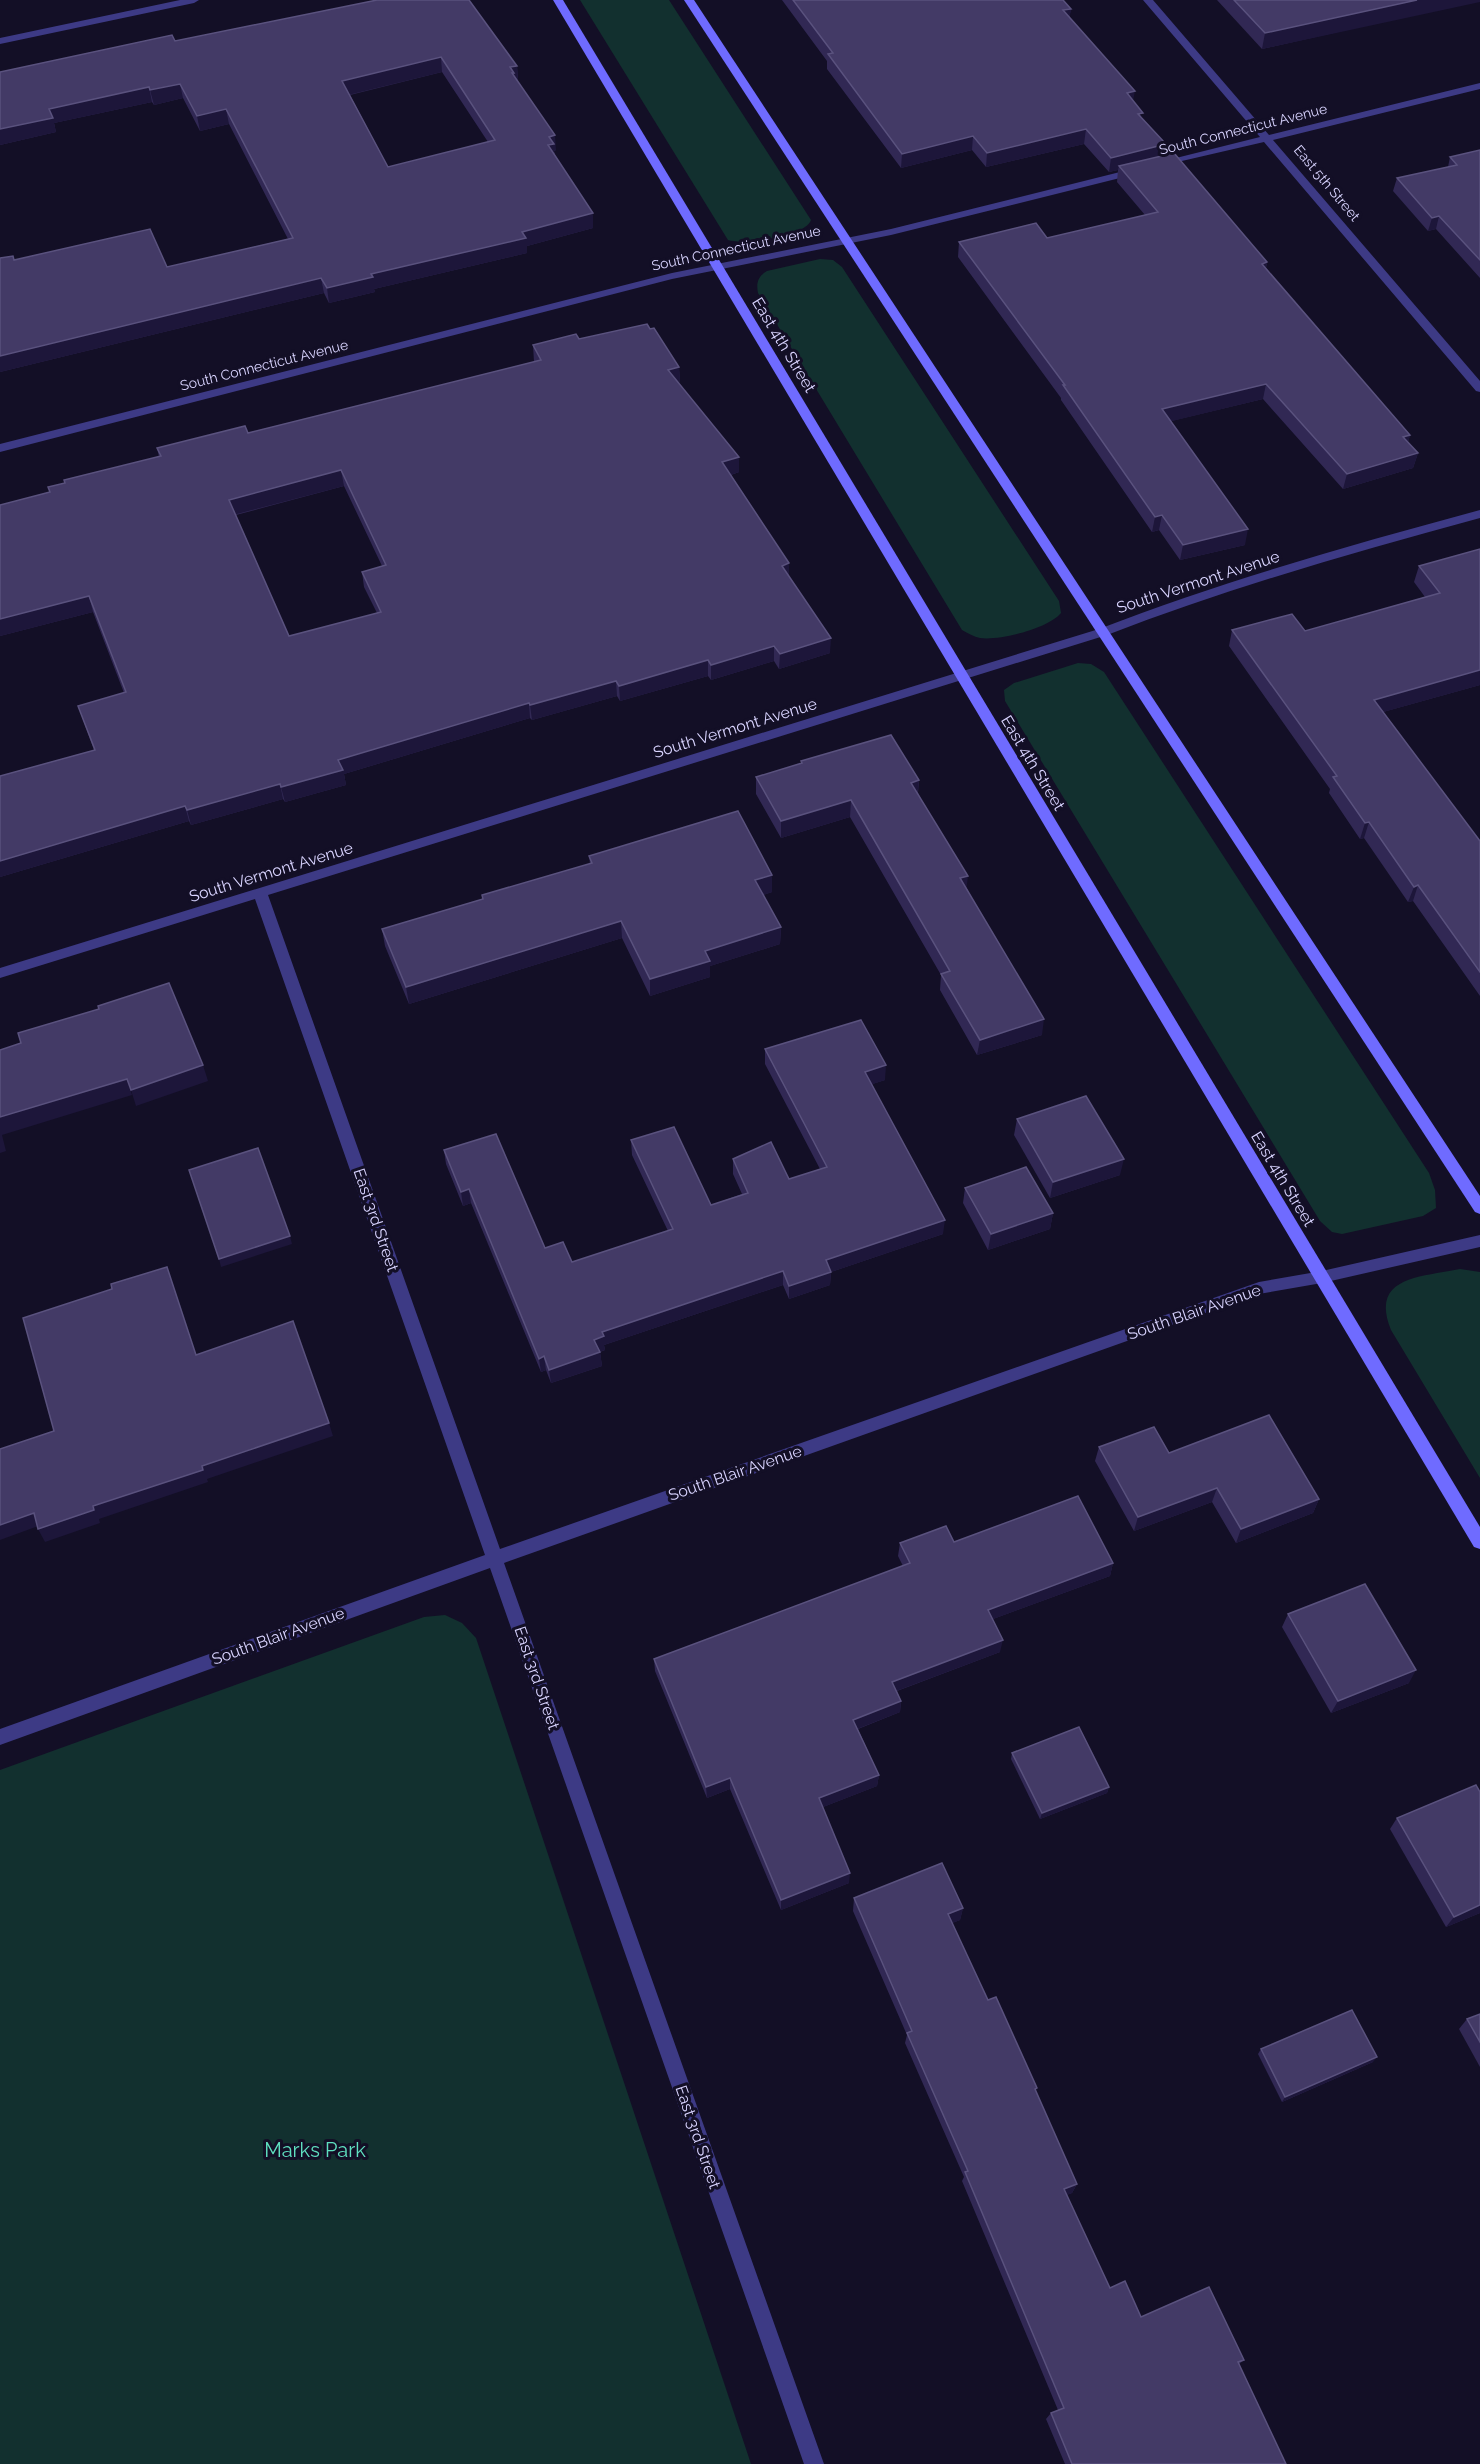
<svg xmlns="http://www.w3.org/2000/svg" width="1480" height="2464" viewBox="0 0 1480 2464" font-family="Raleway,sans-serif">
	<rect width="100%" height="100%" fill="#130f26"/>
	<g fill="#12302f">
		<path d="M580 0H669L811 220C805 237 744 245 728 240Z"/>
		<path d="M820 259 833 260 842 267 1059 601 1061 613C1049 628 1000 641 980 638 974 637 968 633 962 630L758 293C756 283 758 276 767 271Z"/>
		<path d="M1078 663 1091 664 1104 672 1429 1173 1435 1190 1436 1208 1423 1216 1342 1234 1332 1232 1320 1221 1005 701 1004 690 1014 683Z"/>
		<path d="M1460 1269 1480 1272V1478L1391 1330C1369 1276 1422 1277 1460 1269Z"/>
		<path d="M445 1615 462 1623 476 1638 751 2464H0V1770L424 1617Z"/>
	</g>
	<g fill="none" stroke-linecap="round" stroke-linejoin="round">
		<g fill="#3d3a85" fill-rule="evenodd">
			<path d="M180 0H199L194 3 0 44V38Z"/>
			<path d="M1143 0H1153L1269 135 1480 83V89L1273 140 1480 381V392L1476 391 1264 142 1156 167V163L1260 137Z"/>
			<path d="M1136 168 1140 169V173L891 235 672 279 0 452V444L672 273 891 229Z"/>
			<path d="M1480 510V518C1354 552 1229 588 1107 635L268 895 500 1549 1259 1282 1322 1271 1480 1235V1247L1322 1283 1259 1294 504 1563 824 2464H804L490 1568 0 1745V1729L485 1555 255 899 0 978V968L1099 629C1223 581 1351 545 1480 510Z"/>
		</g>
		<g fill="#6f6bff" fill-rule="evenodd">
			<path d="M553 0H563L1480 1527V1549L1474 1547Z"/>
			<path d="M684 0H694L1480 1196V1214L1475 1212Z"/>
		</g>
	</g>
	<g fill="#312854" fill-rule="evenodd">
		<path d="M377 0 517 66 518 80 517 81 556 150 554 151 555 155 593 228 527 246V253L374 289 375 292 329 303 324 293 0 372V258L14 260 167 267 288 239 229 124 200 131 183 98 154 105 152 102 54 123 56 132 0 145V72L175 41ZM442 72 488 142 388 167 350 95Z"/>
		<path d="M782 0H1063L1071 9 1069 18 1133 101 1142 118 1166 144 1164 155 1267 262 1266 268 1410 435 1408 442 1418 453 1413 468 1343 489 1263 399 1171 421 1245 545 1180 560 1159 530 1152 532 1061 400V398L958 257 959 242 1047 238 1145 215 1117 182 1118 170 1109 172 1084 144 986 167 972 150 901 168 827 69V61Z"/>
		<path d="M1217 0H1480L1262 49Z"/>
		<path d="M1480 150V278L1436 229 1428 231 1393 191 1397 178 1448 167 1450 157Z"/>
		<path d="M650 329 679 367 680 382 678 383 739 472 731 475 789 563V576L830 653 779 669 774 661 711 680 708 676 620 701 617 696 532 720 530 718 344 774 346 785 285 802 283 799 191 825 189 821 0 877V776L94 750 78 706 124 693 93 612 0 636V505L50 492 159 457 157 448 248 433 534 362 533 345ZM344 486 382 566 362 572 364 587 377 613 289 636 236 515Z"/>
		<path d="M1480 549V685L1383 712 1480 841V996L1413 901 1408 902 1364 838 1360 839 1329 793 1330 789 1229 646 1232 630 1305 631 1425 597 1414 582 1419 566Z"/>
		<path d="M801 761 919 780 918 793 1042 1035 977 1055 940 990 941 975 850 817 781 838 756 794V777L801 764Z"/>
		<path d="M589 856 772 875V892L763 895 781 927 780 944 710 966V977L650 996 622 938 409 1004 385 946 382 929 482 899V895L590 864Z"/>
		<path d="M765 1049 885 1080 872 1084 943 1234 831 1272 830 1285 789 1299 783 1285 604 1345 605 1350 600 1352 602 1366 551 1383 546 1370 541 1372 471 1203 463 1206 446 1164 444 1150 545 1248 572 1262 668 1231 632 1155 631 1140 711 1205 742 1194 733 1174V1159L789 1179 820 1169 765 1064Z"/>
		<path d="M1017 1119 1120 1175 1050 1198 1014 1135Z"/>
		<path d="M965 1188 1053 1213 1050 1229 988 1250 963 1203Z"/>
		<path d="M1099 1447 1169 1453 1319 1499 1313 1513 1236 1543 1212 1502 1134 1531 1095 1461Z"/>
		<path d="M954 1542 1113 1563 1110 1576 993 1619 1000 1652 897 1691 901 1701 900 1712 858 1729 879 1775 877 1786 823 1807 849 1883 781 1910 730 1789 707 1798 655 1671 654 1659 903 1566 898 1556 900 1543Z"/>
		<path d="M1288 1614 1409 1683 1331 1713 1282 1627Z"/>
		<path d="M1012 1753 1109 1787 1107 1793 1040 1819 1011 1759Z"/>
		<path d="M1397 1818 1480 1913 1446 1927 1390 1829Z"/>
		<path d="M854 1898 963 1908 960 1920 952 1923 988 2000 1035 2091 1077 2184 1072 2193 1066 2195 1110 2288 1141 2317 1244 2360 1239 2364 1286 2464H1065L1046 2419 1051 2413 1058 2410 962 2181 964 2177 905 2043 907 2035 853 1911Z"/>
		<path d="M1480 2014V2067L1459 2029 1467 2019Z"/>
		<path d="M1261 2049 1373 2062 1282 2102 1258 2054Z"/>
	</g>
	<g fill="#1d163a">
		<path d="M1417 0H1480V2L1262 49 1265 33Z"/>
		<path d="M1071 9 1069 23 1063 10Z"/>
		<path d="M441 57 442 72 344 96 342 81Z"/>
		<path d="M517 66 518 80 515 81 510 67Z"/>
		<path d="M180 84 183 98 154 105 150 90Z"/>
		<path d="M149 87 152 102 54 123 56 132 0 145V129L49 109Z"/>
		<path d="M1135 91 1132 106 1127 93Z"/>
		<path d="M226 109 229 124 200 131 197 116Z"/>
		<path d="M1086 129 1084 144 986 167 987 153Z"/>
		<path d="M555 135 556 150 554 151 555 159 548 145 549 137Z"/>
		<path d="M973 136 972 150 901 168 902 154Z"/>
		<path d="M1166 144 1163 159 1119 166 1118 170 1109 172 1111 158Z"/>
		<path d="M593 213V228L527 246V253L374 289 375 292 329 303 327 288 371 274 522 232Z"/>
		<path d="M1439 216 1436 229 1428 231 1432 218Z"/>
		<path d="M1267 262 1264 277 1262 264Z"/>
		<path d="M321 278 324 293 0 372V356Z"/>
		<path d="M679 367 680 382 668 385V370Z"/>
		<path d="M1266 384 1263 399 1160 424 1162 409Z"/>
		<path d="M1410 435 1406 450 1403 437Z"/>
		<path d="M1418 453 1413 468 1343 489 1347 474Z"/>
		<path d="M739 457V472L722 478V462Z"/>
		<path d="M341 470 344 486 233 515 229 500Z"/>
		<path d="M1162 515 1159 530 1152 532 1155 517Z"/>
		<path d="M1248 529 1245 545 1180 560 1183 545Z"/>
		<path d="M789 563V579L782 566Z"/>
		<path d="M89 596 93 612 0 636V619Z"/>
		<path d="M831 638 830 653 779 669 780 654Z"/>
		<path d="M774 646V661L711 680V665Z"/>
		<path d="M708 660V676L620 701 619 686Z"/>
		<path d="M1480 670V685L1369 716 1374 700Z"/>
		<path d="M616 681 617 696 532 720 530 705Z"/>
		<path d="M529 703 530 718 344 774 346 785 285 802 281 787 338 760Z"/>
		<path d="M919 780 917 797 911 783Z"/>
		<path d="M280 784 283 799 191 825 187 810Z"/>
		<path d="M851 800 850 817 781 838V821Z"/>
		<path d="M185 806 189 821 0 877V861Z"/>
		<path d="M1369 822 1364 838 1360 839 1365 823Z"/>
		<path d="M772 875V892L755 898V880Z"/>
		<path d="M968 876 966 892 960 878Z"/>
		<path d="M1418 885 1413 901 1408 902 1414 887Z"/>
		<path d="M621 921 622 938 409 1004 406 987Z"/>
		<path d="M781 927 780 944 710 966V977L650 996V979L705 951Z"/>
		<path d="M1044 1019 1042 1035 977 1055 980 1040Z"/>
		<path d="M203 1065 208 1081 136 1106 131 1090Z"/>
		<path d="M886 1065 885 1080 864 1087 865 1072Z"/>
		<path d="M127 1079 132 1095 2 1135 6 1151 0 1153V1117Z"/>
		<path d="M1124 1159 1120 1175 1050 1198 1053 1182Z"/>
		<path d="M469 1189 471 1203 463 1206 461 1192Z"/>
		<path d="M1053 1213 1050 1229 988 1250 991 1234Z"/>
		<path d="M945 1220 943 1234 831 1272 830 1285 789 1299V1286L826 1260Z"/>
		<path d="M290 1236 292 1244 221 1267 219 1259Z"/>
		<path d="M783 1271V1285L604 1345 605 1350 596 1353 594 1340 602 1332Z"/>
		<path d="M600 1352 602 1366 551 1383 549 1370Z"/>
		<path d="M544 1356 546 1370 541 1372 539 1359Z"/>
		<path d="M329 1423 333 1436 207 1479 208 1482 99 1519 100 1523 45 1542 38 1529 93 1506 202 1466Z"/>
		<path d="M1217 1488 1212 1502 1134 1531 1138 1517Z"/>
		<path d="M1319 1499 1313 1513 1236 1543 1241 1529Z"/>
		<path d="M34 1513 41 1525 0 1540V1525Z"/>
		<path d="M1113 1563 1110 1576 985 1622 988 1610Z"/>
		<path d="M1003 1640 1000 1652 891 1693 892 1682Z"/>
		<path d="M1416 1670 1409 1683 1331 1713 1338 1701Z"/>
		<path d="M901 1701 900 1712 852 1731 853 1720Z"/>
		<path d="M879 1775 877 1786 818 1809 819 1798Z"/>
		<path d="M730 1778V1789L707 1798 706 1787Z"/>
		<path d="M1109 1787 1107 1793 1040 1819 1042 1813Z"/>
		<path d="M850 1873 849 1883 781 1910V1900Z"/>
		<path d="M1480 1905V1913L1446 1927 1454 1917Z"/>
		<path d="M963 1908 960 1920 945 1926 948 1914Z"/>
		<path d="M1377 2057 1373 2062 1282 2102 1285 2097Z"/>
		<path d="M1077 2184 1072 2193 1059 2198 1064 2189Z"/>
	</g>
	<g fill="#433a66" stroke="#5a527e" stroke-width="1.5" fill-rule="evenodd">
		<path d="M377 0H469L517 66 510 67 514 73H512L555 135 549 137 554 144 548 145 593 213 522 232 526 238 371 274 373 277 327 288 321 278 0 356V258L13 256 14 260 150 229 167 267 293 238 226 109 197 116 180 84 150 90 149 87 49 109 53 118 0 129V72L172 35 175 41ZM441 57 495 140 388 167 342 81Z"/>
		<path d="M793 0H1063L1071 9 1063 10 1135 91 1127 93 1143 113 1138 114 1166 144 1111 158 1086 129 987 153 973 136 902 154 828 54 833 53Z"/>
		<path d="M1234 0H1417L1265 33Z"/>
		<path d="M1480 150V260L1439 216 1432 218 1397 178 1457 165 1450 157Z"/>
		<path d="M1174 153 1267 262 1262 264 1410 435 1403 437 1418 453 1347 474 1266 384 1162 409 1248 529 1183 545 1162 515 1155 517 1063 385H1065L959 242 1036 223 1047 238 1158 212 1119 166Z"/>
		<path d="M647 324 650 329 654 328 679 367 668 370 739 457 722 462 789 563 782 566 831 638 780 654 774 646 711 665 708 660 619 686 616 681 530 705 529 703 338 760 343 770 281 787 280 784 187 810 185 806 0 861V776L95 750 78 706 126 692 89 596 0 619V505L50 492 48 487 65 483 64 480 161 456 157 448 245 426 248 433 541 360 533 345 576 334 579 339ZM341 470 386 565 362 572 381 612 289 636 229 500Z"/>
		<path d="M1480 549V670L1374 700 1480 841V972L1418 885 1414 887 1369 822 1365 823 1333 777 1337 776 1232 630 1292 614 1305 631 1440 593 1419 566Z"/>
		<path d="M891 735 919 780 911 783 968 876 960 878 1044 1019 980 1040 941 974 950 971 851 800 781 821 756 777 802 763 801 761Z"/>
		<path d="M738 811 772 875 755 880 781 927 705 951 710 961 650 979 621 921 406 987 382 929 483 899 482 895 592 863 589 856Z"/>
		<path d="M169 983 203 1065 131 1090 127 1079 0 1117V1050L21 1043 18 1033 99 1009 98 1006Z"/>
		<path d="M861 1020 886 1065 865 1072 945 1220 826 1260 831 1272 789 1286 783 1271 602 1332 604 1336 594 1340 600 1352 549 1370 544 1356 539 1359 469 1189 461 1192 444 1150 496 1134 545 1248 563 1242 572 1262 673 1229 631 1140 674 1127 711 1205 748 1193 733 1159 771 1142 789 1179 827 1167 765 1049Z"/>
		<path d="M1086 1096 1124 1159 1053 1182 1017 1119Z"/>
		<path d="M258 1148 290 1236 219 1259 189 1170Z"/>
		<path d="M1026 1167 1053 1213 991 1234 965 1188Z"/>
		<path d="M167 1267 196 1355 293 1321 329 1423 202 1466 203 1470 93 1506 94 1510 38 1529 34 1513 0 1525V1449L54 1431 23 1318 112 1289 111 1284Z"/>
		<path d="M1269 1415 1319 1499 1241 1529 1217 1488 1138 1517 1099 1447 1154 1427 1169 1453Z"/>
		<path d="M1078 1496 1113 1563 988 1610 1003 1640 892 1682 901 1701 853 1720 879 1775 819 1798 850 1873 781 1900 730 1778 706 1787 654 1659 910 1563 900 1543 946 1526 954 1542Z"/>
		<path d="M1365 1584 1416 1670 1338 1701 1288 1614Z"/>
		<path d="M1079 1727 1109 1787 1042 1813 1012 1753Z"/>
		<path d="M1476 1785 1480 1792V1905L1454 1917 1397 1818Z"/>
		<path d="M942 1863 963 1908 948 1914 988 2000 996 1997 1037 2088 1035 2089 1077 2184 1064 2189 1110 2288 1125 2281 1141 2317 1209 2287 1244 2360 1238 2362 1286 2464H1072L1051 2413 1064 2408 965 2172 968 2171 907 2033 912 2031 854 1898Z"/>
		<path d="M1352 2010 1377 2057 1285 2097 1261 2049Z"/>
		<path d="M1480 2014V2042L1467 2019Z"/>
	</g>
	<g text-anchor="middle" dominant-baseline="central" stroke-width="6" stroke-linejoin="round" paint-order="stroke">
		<g font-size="14" fill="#d9d4ff" stroke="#130f26">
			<text transform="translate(1243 129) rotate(-14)">South Connecticut Avenue</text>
			<text transform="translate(1327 183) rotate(50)">East 5th Street</text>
			<text transform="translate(736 248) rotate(-12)">South Connecticut Avenue</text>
			<text transform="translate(264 365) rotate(-14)">South Connecticut Avenue</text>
		</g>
		<g font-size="16" fill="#d9d4ff" stroke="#130f26">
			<text transform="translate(784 345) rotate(59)">East 4th Street</text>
			<text transform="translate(1198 582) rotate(-18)">South Vermont Avenue</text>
			<text transform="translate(735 728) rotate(-17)">South Vermont Avenue</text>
			<text transform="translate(1033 763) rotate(59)">East 4th Street</text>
			<text transform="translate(271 872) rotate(-17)">South Vermont Avenue</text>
			<text transform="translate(1283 1179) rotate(59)">East 4th Street</text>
			<text transform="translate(376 1220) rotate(71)">East 3rd Street</text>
			<text transform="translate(1194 1312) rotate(-19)">South Blair Avenue</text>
			<text transform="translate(735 1473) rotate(-19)">South Blair Avenue</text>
			<text transform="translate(278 1636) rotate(-20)">South Blair Avenue</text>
			<text transform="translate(537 1678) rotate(71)">East 3rd Street</text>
			<text transform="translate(698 2137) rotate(71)">East 3rd Street</text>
		</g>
		<g font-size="20" fill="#5fe0c0" stroke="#130f26">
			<text x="315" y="2150">Marks Park</text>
		</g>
	</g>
</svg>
